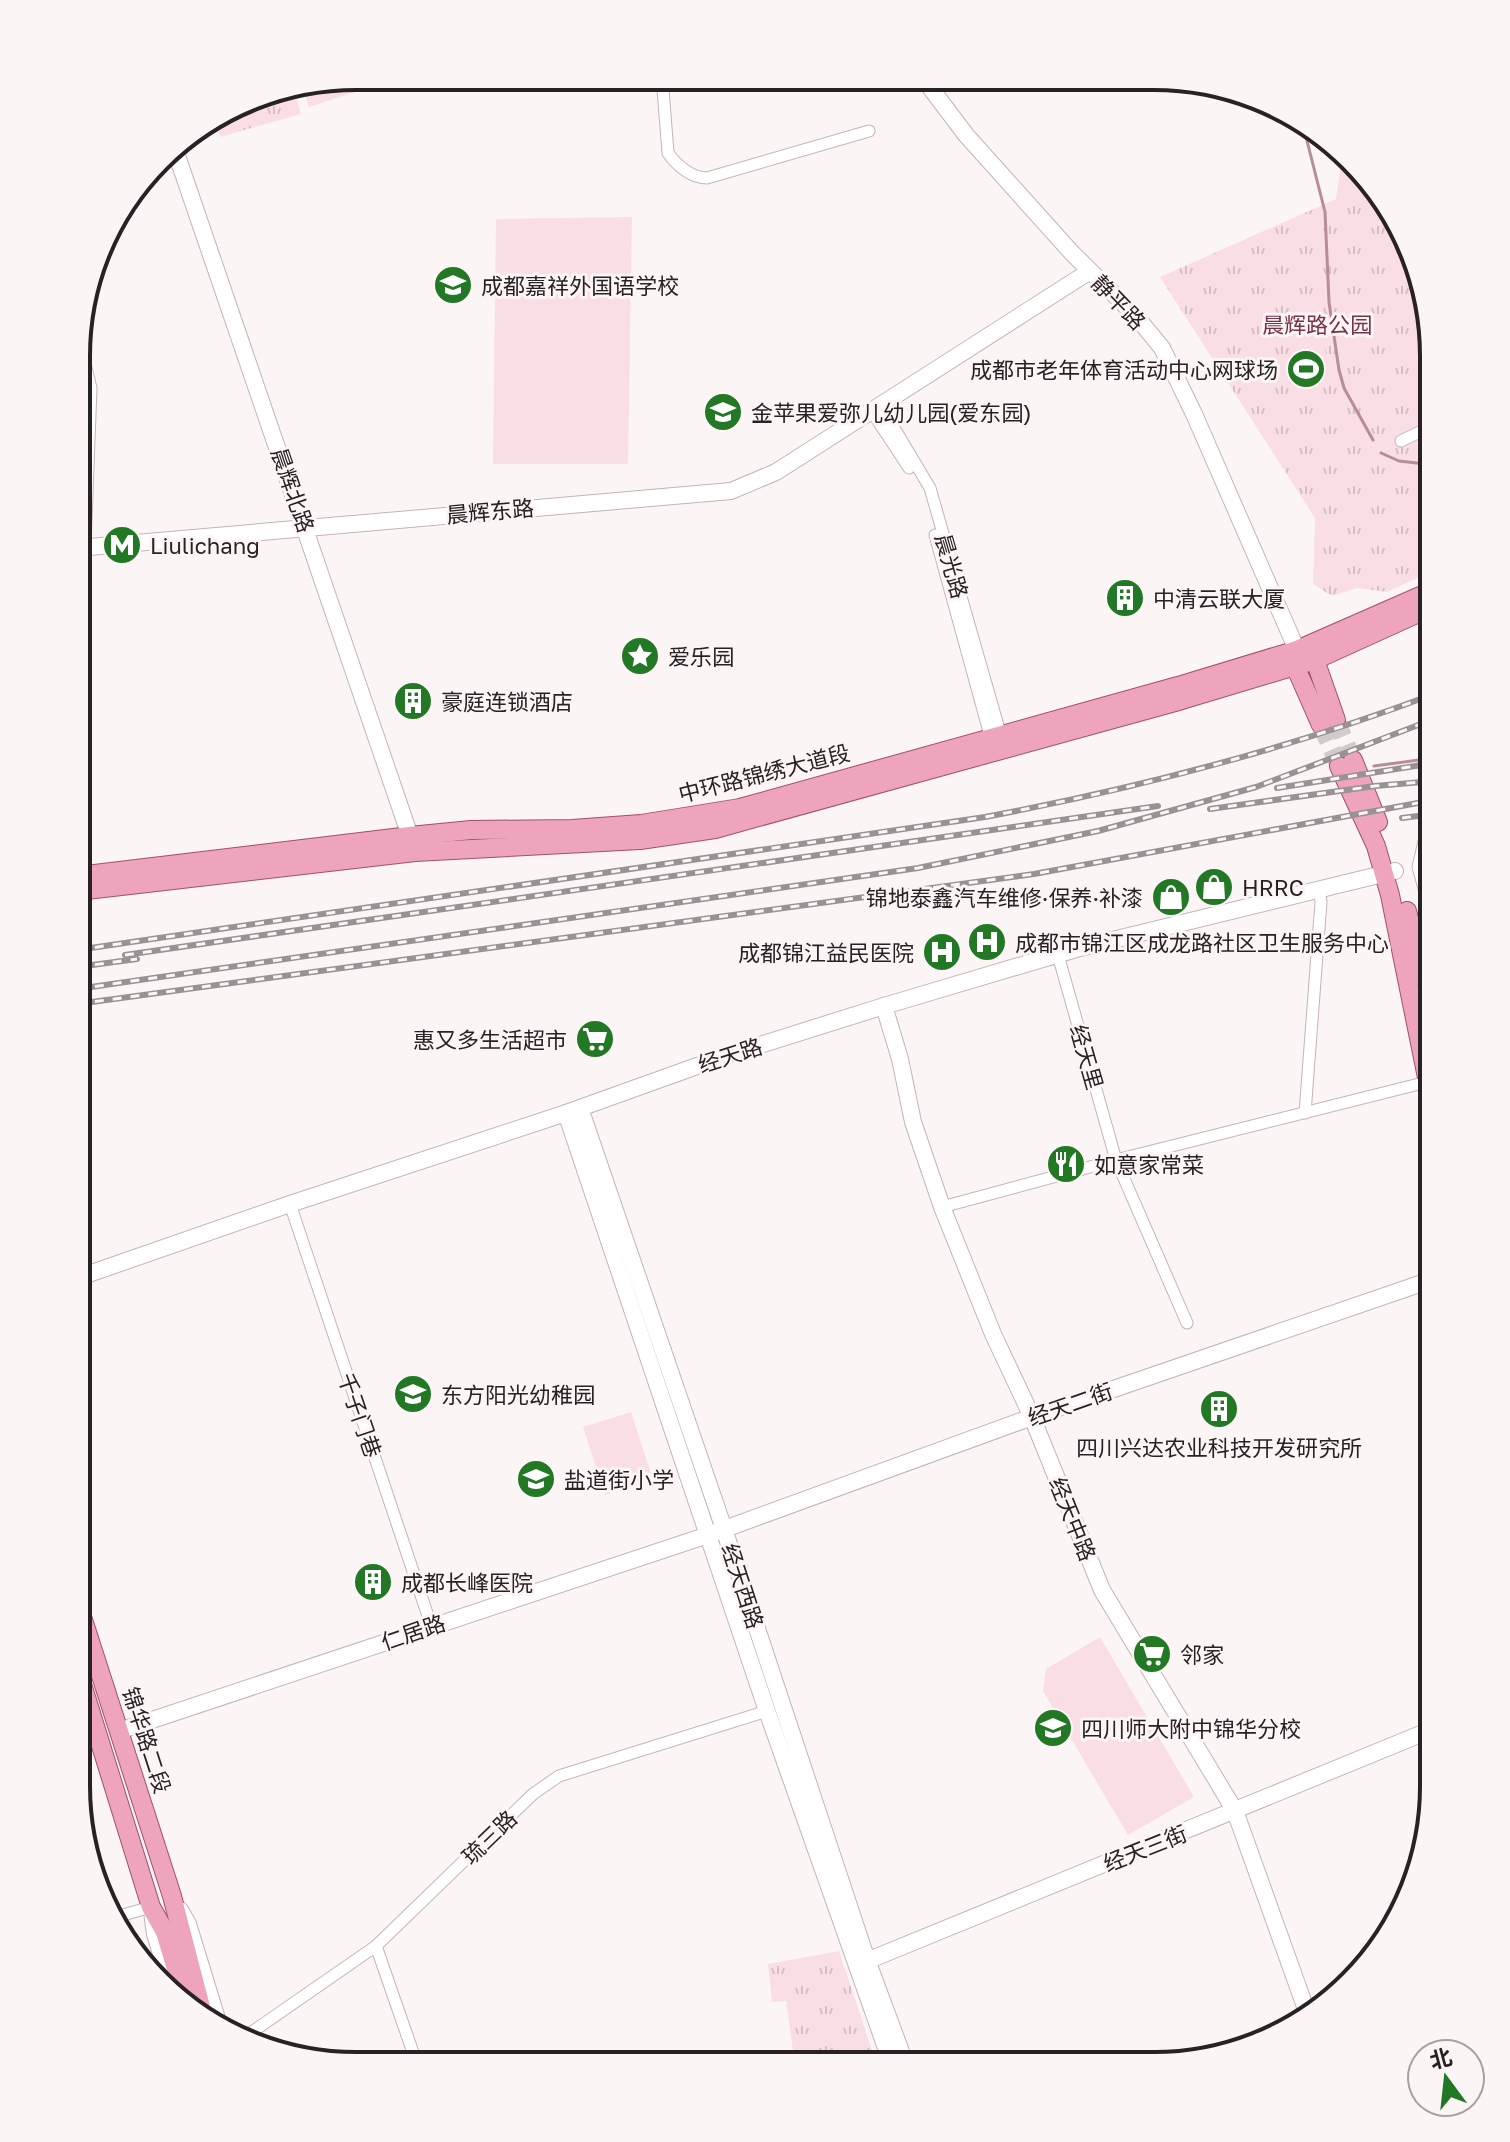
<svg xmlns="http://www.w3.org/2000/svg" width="1510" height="2142" viewBox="0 0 1510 2142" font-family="'Golos Text','Noto Sans SC',sans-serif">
	<defs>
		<pattern id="park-tufts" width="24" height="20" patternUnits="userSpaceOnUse" patternTransform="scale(2)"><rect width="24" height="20" fill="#f9dee5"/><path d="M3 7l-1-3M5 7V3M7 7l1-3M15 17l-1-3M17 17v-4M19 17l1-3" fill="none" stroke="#d5bec4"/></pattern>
	</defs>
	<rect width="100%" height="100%" fill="#fcf5f6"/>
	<g fill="url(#park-tufts)">
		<path d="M293 86 301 114 220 137 215 120 266 91Z"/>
		<path d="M1342 156 1405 233 1434 356V570L1387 592 1357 588 1332 596 1313 584 1315 518 1160 277 1336 199Z"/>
		<path d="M839 1951 877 2065H747L793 2051 786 2001 772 2002 768 1964Z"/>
	</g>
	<g fill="#f9dee5">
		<path d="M356 76 361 90 309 107 302 85Z"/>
		<path d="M632 217 628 464H493L496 219Z"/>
		<path d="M1323 343 1334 382 1290 394 1279 356Z"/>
		<path d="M631 1412 653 1480 605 1495 583 1427Z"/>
		<path d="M1100 1637 1194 1797 1128 1835 1043 1691 1046 1669Z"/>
	</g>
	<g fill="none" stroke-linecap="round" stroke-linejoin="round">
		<g stroke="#b68d98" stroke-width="3">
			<path d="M1303 125 1325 212 1329 302 1339 370 1344 388 1373 440"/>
			<path d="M1381 453 1399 461 1434 465"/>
			<path d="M1374 766 1434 758"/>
		</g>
		<g stroke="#d2cbcc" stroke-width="18" stroke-dasharray="18 9" stroke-linecap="butt">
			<path d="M1336 720 1353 760"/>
			<path d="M1321 725 1339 766"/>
		</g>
		<g stroke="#c5b3b7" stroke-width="13">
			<g id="street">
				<path d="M662 77 668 153C677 166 692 178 707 178L869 131"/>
				<path d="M78 335 91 388 85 547"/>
				<path d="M881 406 930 488 1001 736"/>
				<path d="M872 412 909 468"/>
				<path d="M1401 441 1434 425"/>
				<path d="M935 535 991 739"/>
				<path d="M1412 930 1432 917 1418 867 1426 833 1434 832"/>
				<path d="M1058 955 1116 1160 1187 1323"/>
				<path d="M1305 1113 1321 902 1319 889"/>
				<path d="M290 1204 431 1625"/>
				<path d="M942 1207 1116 1160 1427 1082"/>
				<path d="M112 1918 151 1907"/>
				<path d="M376 1946 417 2064"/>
				<path d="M249 2034 376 1946 533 1794 559 1776 767 1711"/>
			</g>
		</g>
		<g stroke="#c5b3b7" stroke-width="18">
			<g id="secondary">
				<path d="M923 78 966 135 1072 253 1134 314 1162 348 1194 414 1297 650"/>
				<path d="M173 144 410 836"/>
				<path d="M78 548 731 491 776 472 1090 271"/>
				<path d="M884 1006 900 1059 913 1122 942 1207 993 1334 1032 1417 1102 1590 1235 1811 1307 2012"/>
				<path d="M580 1108 724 1529 867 1960 906 2065"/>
				<path d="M566 1113 767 1711 892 2065"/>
				<path d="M77 1278 290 1204 566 1113 725 1056 884 1006 1076 949 1395 871"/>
				<path d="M119 1731 708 1535 1032 1417 1434 1279"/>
				<path d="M180 1910 188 1924 218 2022"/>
				<path d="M152 1912 155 1934 173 1993"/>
				<path d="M857 1965 1433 1729"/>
			</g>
		</g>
		<g stroke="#a1506a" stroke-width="20">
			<g id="primary">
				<path d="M1321 725 1295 666 1297 650 1315 660 1336 720"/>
				<path d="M1353 760 1378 822"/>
				<path d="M1339 766 1376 846 1390 895 1434 1112"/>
				<path d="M78 876 410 836 471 830 572 829 641 824 740 808 1178 686 1297 650 1434 590"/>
				<path d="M78 891 415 852 640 840 715 829 1182 700 1315 660 1434 606"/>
				<path d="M1407 911 1434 1013"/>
				<path d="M76 1598 172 1896 203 2015"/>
				<path d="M76 1665 151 1907 165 1932 188 2009"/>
			</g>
		</g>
		<use href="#street" stroke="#fff" stroke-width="11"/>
		<use href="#secondary" stroke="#fff" stroke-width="16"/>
		<use href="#primary" stroke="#eda4bc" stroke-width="18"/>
		<g stroke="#999294" stroke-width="6">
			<g id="rail">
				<path d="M1277 788 1434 763"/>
				<path d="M1210 809 1375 786 1434 781"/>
				<path d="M1402 818 1434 814"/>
				<path d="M77 950 985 817C1139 788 1288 749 1434 694"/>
				<path d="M125 955 1158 806"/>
				<path d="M77 967 137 959"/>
				<path d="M77 989 918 868 1098 831 1256 787 1434 719"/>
				<path d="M77 1004 1034 874 1434 800"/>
			</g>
		</g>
		<use href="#rail" stroke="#fcf5f6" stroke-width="3" stroke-dasharray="9" stroke-linecap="butt"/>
	</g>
	<defs>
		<g id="school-disc" transform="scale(2)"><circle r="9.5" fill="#237825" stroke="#fcf5f6"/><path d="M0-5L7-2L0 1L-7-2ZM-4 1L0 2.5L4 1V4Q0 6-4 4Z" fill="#fff"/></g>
		<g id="stadium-disc" transform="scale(2)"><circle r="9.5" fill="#237825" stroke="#fcf5f6"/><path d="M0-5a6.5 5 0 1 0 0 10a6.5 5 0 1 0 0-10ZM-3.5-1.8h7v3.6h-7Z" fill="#fff"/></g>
		<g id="metro-disc" transform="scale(2)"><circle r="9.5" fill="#237825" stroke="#fcf5f6"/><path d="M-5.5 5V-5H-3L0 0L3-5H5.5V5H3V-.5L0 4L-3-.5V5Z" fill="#fff"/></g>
		<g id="building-disc" transform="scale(2)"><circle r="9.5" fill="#237825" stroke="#fcf5f6"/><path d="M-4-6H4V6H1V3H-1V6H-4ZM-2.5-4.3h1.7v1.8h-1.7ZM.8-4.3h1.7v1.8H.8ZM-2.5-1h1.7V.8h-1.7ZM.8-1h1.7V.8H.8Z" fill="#fff"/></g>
		<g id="sight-disc" transform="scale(2)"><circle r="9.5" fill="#237825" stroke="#fcf5f6"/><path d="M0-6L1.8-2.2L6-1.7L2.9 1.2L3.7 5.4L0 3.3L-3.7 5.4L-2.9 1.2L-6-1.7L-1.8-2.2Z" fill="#fff"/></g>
		<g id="shop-disc" transform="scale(2)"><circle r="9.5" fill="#237825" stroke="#fcf5f6"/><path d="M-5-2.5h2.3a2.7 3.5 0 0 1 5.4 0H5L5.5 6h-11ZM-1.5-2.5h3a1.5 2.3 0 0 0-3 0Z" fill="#fff"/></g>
		<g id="hospital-disc" transform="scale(2)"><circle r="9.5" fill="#237825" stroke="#fcf5f6"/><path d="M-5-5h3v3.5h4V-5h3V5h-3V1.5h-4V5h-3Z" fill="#fff"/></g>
		<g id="supermarket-disc" transform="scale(2)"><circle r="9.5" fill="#237825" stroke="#fcf5f6"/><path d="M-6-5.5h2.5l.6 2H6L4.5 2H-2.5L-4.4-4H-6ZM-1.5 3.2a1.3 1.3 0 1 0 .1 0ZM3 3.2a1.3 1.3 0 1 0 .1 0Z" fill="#fff"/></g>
		<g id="restaurant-disc" transform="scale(2)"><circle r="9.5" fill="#237825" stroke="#fcf5f6"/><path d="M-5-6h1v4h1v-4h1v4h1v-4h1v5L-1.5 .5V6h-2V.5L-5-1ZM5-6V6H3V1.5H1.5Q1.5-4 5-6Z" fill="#fff"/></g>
	</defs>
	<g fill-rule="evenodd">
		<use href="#school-disc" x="453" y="285"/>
		<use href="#stadium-disc" x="1306" y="369"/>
		<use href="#school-disc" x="723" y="412"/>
		<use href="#metro-disc" x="122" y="545"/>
		<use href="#building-disc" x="1125" y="598"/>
		<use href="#sight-disc" x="640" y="656"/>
		<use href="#building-disc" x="413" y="701"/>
		<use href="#shop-disc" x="1214" y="887"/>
		<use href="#shop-disc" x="1171" y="897"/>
		<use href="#hospital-disc" x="987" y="942"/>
		<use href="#hospital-disc" x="942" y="952"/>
		<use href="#supermarket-disc" x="595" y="1039"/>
		<use href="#restaurant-disc" x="1066" y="1164"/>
		<use href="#school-disc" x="413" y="1394"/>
		<use href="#building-disc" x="1219" y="1409"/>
		<use href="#school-disc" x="536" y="1479"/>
		<use href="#building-disc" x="373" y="1582"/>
		<use href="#supermarket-disc" x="1152" y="1654"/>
		<use href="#school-disc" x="1053" y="1728"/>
	</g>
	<g text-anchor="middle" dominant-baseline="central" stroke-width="6" stroke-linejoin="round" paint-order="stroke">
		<g font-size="22" fill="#292224" stroke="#fcf5f6" text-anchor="start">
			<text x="481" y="285">成都嘉祥外国语学校</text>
			<text x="1278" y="369" text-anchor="end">成都市老年体育活动中心网球场</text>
			<text x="751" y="412">金苹果爱弥儿幼儿园(爱东园)</text>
			<text x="150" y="545">Liulichang</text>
			<text x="1153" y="598">中清云联大厦</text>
			<text x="668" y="656">爱乐园</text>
			<text x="441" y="701">豪庭连锁酒店</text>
			<text x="1242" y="887">HRRC</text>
			<text x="1143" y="897" text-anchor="end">锦地泰鑫汽车维修·保养·补漆</text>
			<text x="1015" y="942">成都市锦江区成龙路社区卫生服务中心</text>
			<text x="914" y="952" text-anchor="end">成都锦江益民医院</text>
			<text x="567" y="1039" text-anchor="end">惠又多生活超市</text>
			<text x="1094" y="1164">如意家常菜</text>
			<text x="441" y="1394">东方阳光幼稚园</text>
			<text x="1219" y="1447" text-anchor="middle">四川兴达农业科技开发研究所</text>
			<text x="564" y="1479">盐道街小学</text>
			<text x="401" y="1582">成都长峰医院</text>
			<text x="1180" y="1654">邻家</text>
			<text x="1081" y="1728">四川师大附中锦华分校</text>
		</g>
		<g font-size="22" fill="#292224" stroke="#fcf5f6">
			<text transform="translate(1119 302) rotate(46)">静平路</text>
			<text transform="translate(293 490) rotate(71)">晨辉北路</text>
			<text transform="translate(490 511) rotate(-5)">晨辉东路</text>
			<text transform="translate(952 566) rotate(74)">晨光路</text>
			<text transform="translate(764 773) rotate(-14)">中环路锦绣大道段</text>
			<text transform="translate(730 1055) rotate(-18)">经天路</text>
			<text transform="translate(1087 1057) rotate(74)">经天里</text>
			<text transform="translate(1070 1404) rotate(-19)">经天二街</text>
			<text transform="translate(360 1415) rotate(71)">千子门巷</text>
			<text transform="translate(1073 1519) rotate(68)">经天中路</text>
			<text transform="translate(743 1586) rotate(72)">经天西路</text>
			<text transform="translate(413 1632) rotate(-19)">仁居路</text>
			<text transform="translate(147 1740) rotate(72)">锦华路二段</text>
			<text transform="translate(489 1837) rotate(-44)">琉三路</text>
			<text transform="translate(1145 1848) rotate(-22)">经天三街</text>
		</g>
		<g font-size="22" fill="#753248" stroke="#fcf5f6">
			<text x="1317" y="324">晨辉路公园</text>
		</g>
	</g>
	<path d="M0 0H1510V2142H0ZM356 90H1154A266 266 0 0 1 1420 356V1786A266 266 0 0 1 1154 2052H356A266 266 0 0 1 90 1786V356A266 266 0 0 1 356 90Z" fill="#fcf5f6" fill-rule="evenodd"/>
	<path fill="none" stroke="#292224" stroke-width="4" d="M356 90H1154A266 266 0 0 1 1420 356V1786A266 266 0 0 1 1154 2052H356A266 266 0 0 1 90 1786V356A266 266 0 0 1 356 90Z"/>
	<g transform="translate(1446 2078) rotate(345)"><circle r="38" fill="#fcf5f6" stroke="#a8a1a2" stroke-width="2"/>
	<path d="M0-6L14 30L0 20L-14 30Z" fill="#237825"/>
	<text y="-12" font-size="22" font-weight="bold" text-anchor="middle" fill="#292224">北</text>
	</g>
</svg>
